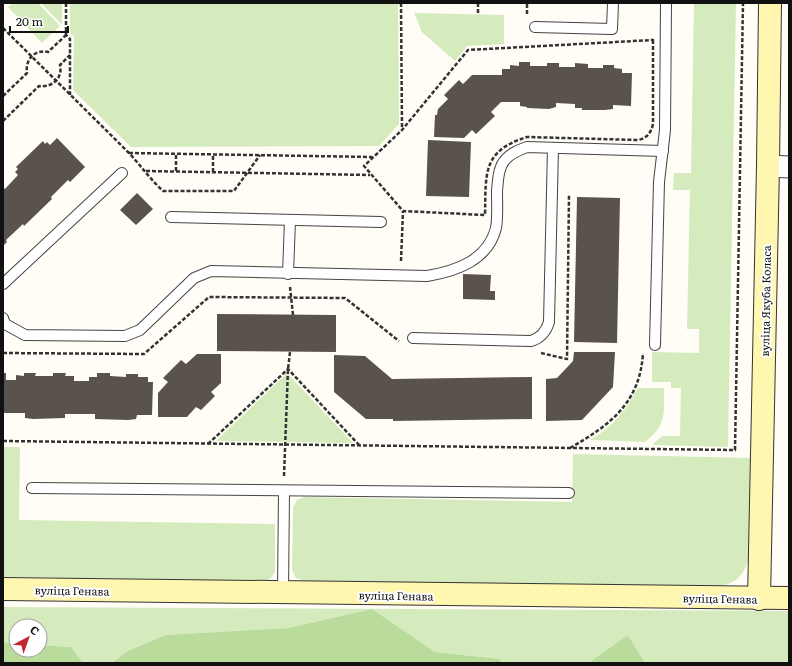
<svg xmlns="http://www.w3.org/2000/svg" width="792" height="666" viewBox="0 0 792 666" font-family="Literata,serif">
	<rect width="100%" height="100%" fill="#fffdf5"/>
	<g fill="#d5ebbd">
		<path d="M13 3H38L60 26 42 43 8 7Z"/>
		<path d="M41 3H62V25Z"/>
		<path d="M70 3H398L399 124 379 146 131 147 73 90 74 37 70 32Z"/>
		<path d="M694 3H736L728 447 652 445 662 436H680L681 388H671V382H652V352L699 353V329H687L690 190H673L674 173H691Z"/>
		<path d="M414 13 504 15V44L467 46 455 61 422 32Z"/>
		<path d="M287 373 353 443 216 441Z"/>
		<path d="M638 388H664C664 413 667 425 645 442L590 440C615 425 624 412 638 388Z"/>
		<path d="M3 447H20L19 520 275 524V571L271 578 264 581 3 577Z"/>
		<path d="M573 454 753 458C753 485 759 559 739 577 731 585 721 586 711 588L303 581 296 578 292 570 293 508 297 500 304 497 572 502Z"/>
		<path d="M3 607 789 611V663H645L628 635 588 663H502L500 659 435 652 372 609 288 628 165 635 128 651 111 663H83L71 647 40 645V626H16V644L3 642Z"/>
	</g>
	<g fill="#b9dc9c">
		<path d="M372 609 435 652 500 659 502 663H111L128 651 165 635 288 628Z"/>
		<path d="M628 635 645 663H588Z"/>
		<path d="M3 642 16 644V650H40V645L71 647 83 663H3Z"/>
	</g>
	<g fill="#5a524d">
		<path d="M519 62H530V66H547V63H559V67H575V63L588 64V68H603V65H614V68L622 69V73H632L631 106 613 105V109L605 110H582V108H575V104L556 103V107L549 109 527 108V107L520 106V102H501L491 112 495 116 476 134 472 130 464 138 434 137 435 115H437L438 109 448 99 444 95 459 80 463 84 472 75H502V69H510V65L519 66Z"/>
		<path d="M57 138 85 167 70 182 68 180 51 197 52 199 24 226 23 224 6 240 7 242 3 246V187L5 189 18 175 15 172 18 169 16 167 43 141 45 144 47 142 50 145Z"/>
		<path d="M428 140 471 142 469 197 426 196Z"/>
		<path d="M137 193 153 209 136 225 120 210Z"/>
		<path d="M577 197 620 198 617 343 574 342Z"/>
		<path d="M463 274 491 275 490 291H495V300L463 299Z"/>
		<path d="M217 314 336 315V352L217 351Z"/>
		<path d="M574 352H615L613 387 582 420 546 421V379L557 378 573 361Z"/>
		<path d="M197 354H221V383L211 392 215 396 201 410 196 407 187 417H158V393L168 382 163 378 181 360 186 364Z"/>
		<path d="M334 355 365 356 392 379 532 377V419L393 421V419H366L334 392Z"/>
		<path d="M3 373H6V380H16V375L24 376V373H36L35 376H53V373H66L65 376H74V381H89V377H97V373H110V376L126 377V374H138V377H148V382H153L152 415H137L136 419 128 420 95 419V414H65V418L33 419 25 418V413H3Z"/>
	</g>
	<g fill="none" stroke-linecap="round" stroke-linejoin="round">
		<g stroke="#444" stroke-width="12">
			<g id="lane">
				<path d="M535 27 612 29 613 3"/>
				<path d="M171 217 381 222"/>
				<path d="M288 274 290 220"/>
				<path d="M3 284 122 173"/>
				<path d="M3 318 5 324 25 335 125 336 140 330 194 278 211 271 427 276C457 271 488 260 496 228 498 217 497 203 497 191 498 181 498 167 506 159 511 153 519 150 527 147L663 151"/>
				<path d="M413 338 531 341C541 338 546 332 549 322L553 148"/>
				<path d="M655 345 659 182 665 130 666 3"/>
				<path d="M32 488 569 493"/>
				<path d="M283 593 284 491"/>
			</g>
		</g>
		<g stroke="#444" stroke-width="23">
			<path id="street" d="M768 166 789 167"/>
		</g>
		<g stroke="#333" stroke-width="24">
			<g id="secondary">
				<path d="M3 589 789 598"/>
				<path d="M759 599 768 166 770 3"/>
			</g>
		</g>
		<g stroke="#333" stroke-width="2.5" stroke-dasharray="4 2" stroke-linecap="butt">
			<path d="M66 3V35L70 39V95"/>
			<path d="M401 3 402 129"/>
			<path d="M478 3V14"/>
			<path d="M527 14V3"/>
			<path d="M3 28 129 153C141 166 150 179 163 191H234L260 155"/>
			<path d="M653 40V124C651 133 647 138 638 140L527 137C482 151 486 173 485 215L403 211 364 166 402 130 468 50Z"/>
			<path d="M3 96 27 73C25 60 34 49 48 52L66 35"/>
			<path d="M3 121 39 86C52 88 63 78 60 65L70 55"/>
			<path d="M129 153 372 157"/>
			<path d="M146 171 370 175"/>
			<path d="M176 171V154"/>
			<path d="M213 172V154"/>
			<path d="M401 261 403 211"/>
			<path d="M290 287 293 315"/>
			<path d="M3 353 144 354 209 297 345 298 399 341"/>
			<path d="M541 353 567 359 569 195"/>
			<path d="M3 441 735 450 743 3"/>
			<path d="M208 444 288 369 360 446"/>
			<path d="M570 448C610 425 640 403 643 353"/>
			<path d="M284 476 288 369 290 352"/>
		</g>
		<use href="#lane" stroke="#fff" stroke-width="10"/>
		<use href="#street" stroke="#fff" stroke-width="21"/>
		<use href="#secondary" stroke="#fff6b0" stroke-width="22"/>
	</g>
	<g text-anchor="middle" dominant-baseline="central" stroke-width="4" stroke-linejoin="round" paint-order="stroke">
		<g font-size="11" fill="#111" stroke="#fff">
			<text transform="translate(765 301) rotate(-89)">вуліца Якуба Коласа</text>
			<text transform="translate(72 590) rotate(1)">вуліца Генава</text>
			<text transform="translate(396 595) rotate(1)">вуліца Генава</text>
			<text transform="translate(720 598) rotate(1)">вуліца Генава</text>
		</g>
	</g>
	<rect width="792" height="666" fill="none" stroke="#111111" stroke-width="8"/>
	<g transform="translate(28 638) rotate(41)"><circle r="19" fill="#ffffff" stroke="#a0a0a0"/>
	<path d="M0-3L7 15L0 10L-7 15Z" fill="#c4262e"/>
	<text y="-6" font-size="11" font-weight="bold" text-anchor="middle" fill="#111111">С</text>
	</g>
	<path d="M10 26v6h58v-6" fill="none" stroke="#111111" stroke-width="2"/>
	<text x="16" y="26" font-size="12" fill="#111111" stroke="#ffffff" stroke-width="3" paint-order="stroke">20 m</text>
</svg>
